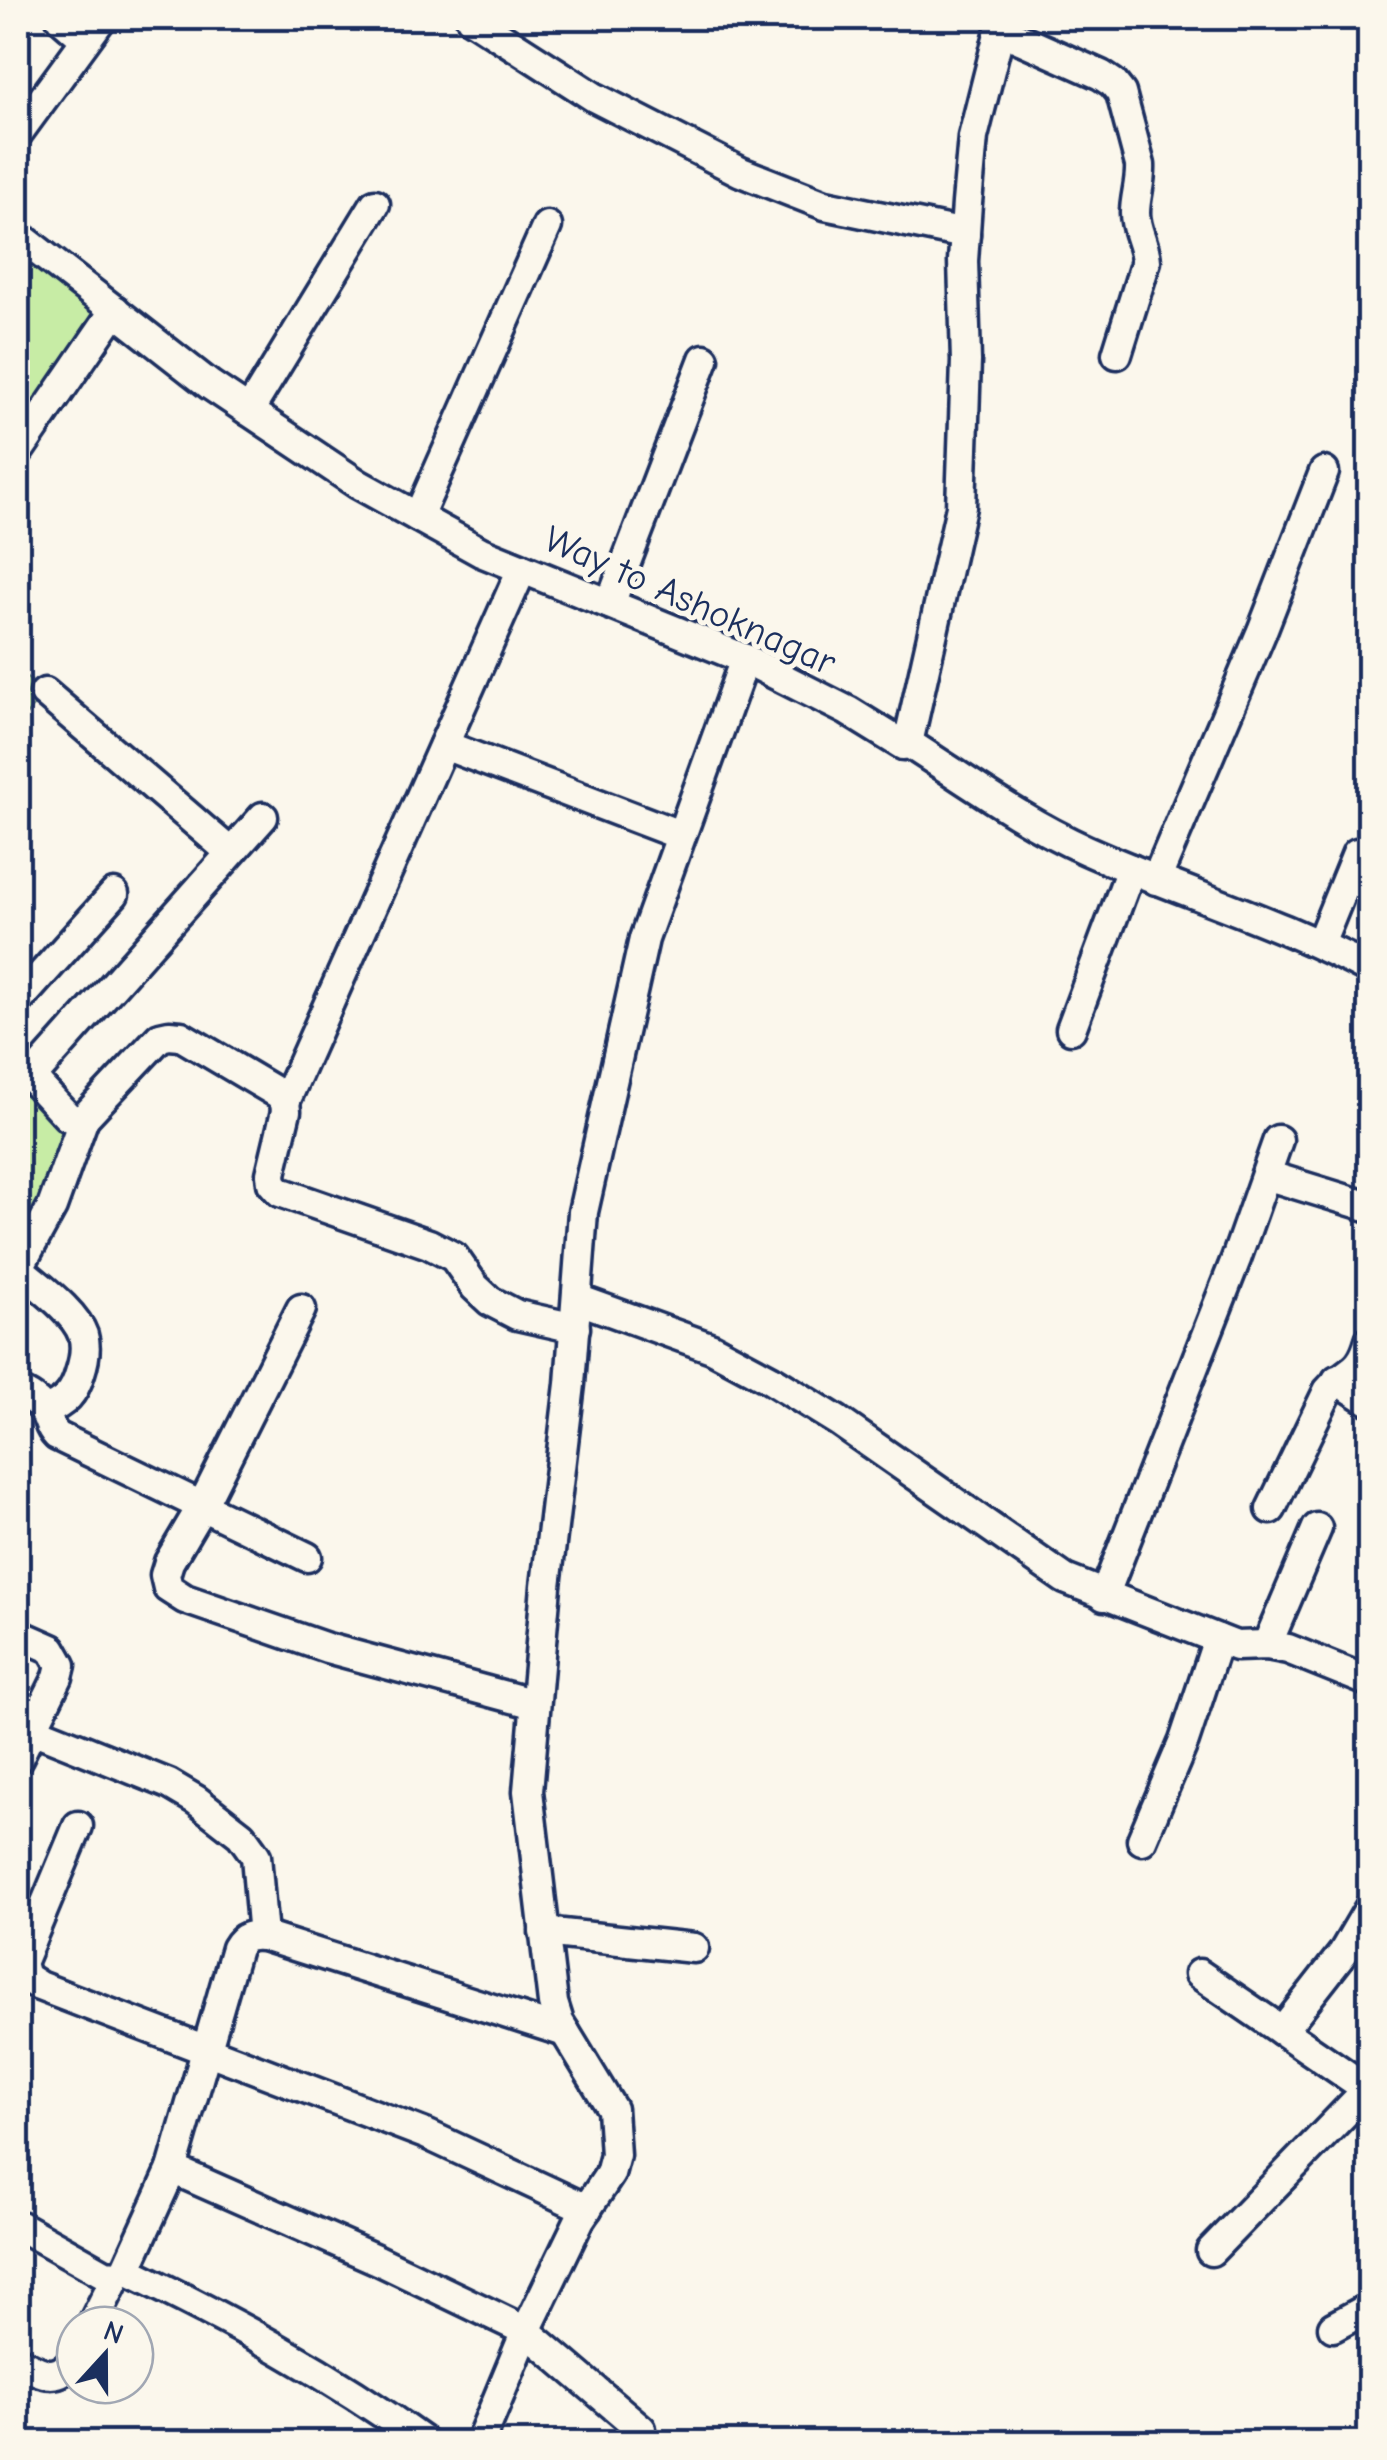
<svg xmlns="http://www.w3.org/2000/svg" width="1387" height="2460" viewBox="0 0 1387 2460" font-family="'Comic Neue',sans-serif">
	<rect width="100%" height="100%" fill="#fbf7ec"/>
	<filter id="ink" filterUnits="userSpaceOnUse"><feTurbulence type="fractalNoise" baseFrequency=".01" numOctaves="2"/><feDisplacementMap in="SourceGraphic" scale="20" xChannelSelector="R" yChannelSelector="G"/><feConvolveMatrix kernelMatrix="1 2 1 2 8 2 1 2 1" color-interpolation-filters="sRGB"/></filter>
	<g filter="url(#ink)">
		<g fill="#c7eca5" stroke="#718e82" stroke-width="2.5">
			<path d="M18 235 115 310 18 447Z"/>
			<path d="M18 670 45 693 18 724Z"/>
			<path d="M18 1057 84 1118 18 1268Z"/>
		</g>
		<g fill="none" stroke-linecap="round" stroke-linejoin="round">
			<g stroke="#1b2f5e" stroke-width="35">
				<g id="minor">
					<path d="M61 18 85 39"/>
					<path d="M471 18 594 97 741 172 825 205 965 234"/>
					<path d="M1000 30 1101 75 1113 83 1121 93 1140 165C1141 182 1135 197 1135 213 1135 230 1145 244 1146 261L1117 354"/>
					<path d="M18 133 102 18"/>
					<path d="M18 235 210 385 358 484 481 552 745 659 848 711 903 745 908 743C966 780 1023 822 1086 850 1180 892 1279 921 1370 970"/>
					<path d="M249 411 375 204"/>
					<path d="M18 452 115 310"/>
					<path d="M418 517 547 226"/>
					<path d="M610 604 704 359"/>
					<path d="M45 693 230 852"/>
					<path d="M908 743 961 507 966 361 963 261 967 203 973 137 1003 18"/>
					<path d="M444 745 680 835"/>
					<path d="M1156 880 1262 631 1324 472"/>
					<path d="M1320 944 1357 853"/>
					<path d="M18 1001 114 894"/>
					<path d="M1071 1029 1131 869"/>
					<path d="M18 1063 67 1116 75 1120 84 1118 160 1037 169 1035 181 1036 279 1094 285 1102 286 1111 271 1174 272 1183 280 1192 429 1244 454 1257 475 1287 490 1301 517 1315 575 1328"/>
					<path d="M31 1078 263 817"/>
					<path d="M285 1102 522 569"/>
					<path d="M1266 1175 1370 1207"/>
					<path d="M18 1268C37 1285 75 1311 83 1335 87 1348 84 1361 80 1373 74 1394 65 1403 45 1411"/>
					<path d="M18 1269 52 1207 84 1118"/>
					<path d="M577 1299 712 1348 770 1379 838 1421 1065 1579 1236 1646 1267 1645 1288 1649 1370 1682"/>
					<path d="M301 1309 202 1506 169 1562 165 1575 168 1588 185 1599 327 1648 535 1704"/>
					<path d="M1337 1380 1370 1401"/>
					<path d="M18 1391C27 1395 41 1403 45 1413 50 1423 49 1428 57 1436L307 1557"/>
					<path d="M1271 1509 1328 1391C1349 1367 1360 1375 1370 1340"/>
					<path d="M1104 1596 1236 1259 1278 1140"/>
					<path d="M18 1634 52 1649 61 1665 58 1677 18 1758"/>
					<path d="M1267 1645 1317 1528"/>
					<path d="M32 1729 169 1784 196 1800 241 1835 256 1856 263 1936"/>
					<path d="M78 1826 21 1963 25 1977 39 1986 428 2135 587 2209"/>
					<path d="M1142 1840 1184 1741 1218 1639"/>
					<path d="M544 1932 694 1948"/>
					<path d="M1199 1974 1370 2091"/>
					<path d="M1282 2031 1343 1953 1370 1907"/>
					<path d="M172 2169 378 2260 526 2331 641 2429"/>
					<path d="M18 2225 105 2274 117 2275 126 2270 172 2169 236 1948C243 1936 250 1935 263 1936L565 2032"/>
					<path d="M1211 2251 1367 2090"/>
					<path d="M126 2270C230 2320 330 2374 424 2442"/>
					<path d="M92 2325 117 2275"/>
					<path d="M1333 2327 1370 2307"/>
					<path d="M18 2361C41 2373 57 2384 75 2358"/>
					<path d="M480 2442 526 2331 580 2219 610 2174 615 2155 612 2109 559 2022 553 2003 528 1791 546 1586 570 1384 583 1212 644 939 745 659"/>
				</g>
			</g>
			<use href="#minor" stroke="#fbf7ec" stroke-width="28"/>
		</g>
	</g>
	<g text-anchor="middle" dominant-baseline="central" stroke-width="10" stroke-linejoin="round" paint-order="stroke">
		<g font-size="38" fill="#1b2f5e" stroke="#fbf7ec">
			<text transform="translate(690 601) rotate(24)">Way to Ashoknagar</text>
		</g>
	</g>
	<rect width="1387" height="2460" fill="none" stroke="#fbf7ec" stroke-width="60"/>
	<rect x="30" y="30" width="1327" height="2400" fill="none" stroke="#1b2f5e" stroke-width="4" filter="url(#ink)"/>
	<g transform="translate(105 2355) rotate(21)"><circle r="48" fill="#fbf7ec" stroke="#a1a7b3" stroke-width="2.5"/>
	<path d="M0-8L18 38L0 25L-18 38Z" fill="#1b2f5e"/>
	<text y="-15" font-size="28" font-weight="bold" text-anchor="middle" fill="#1b2f5e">N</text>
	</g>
</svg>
